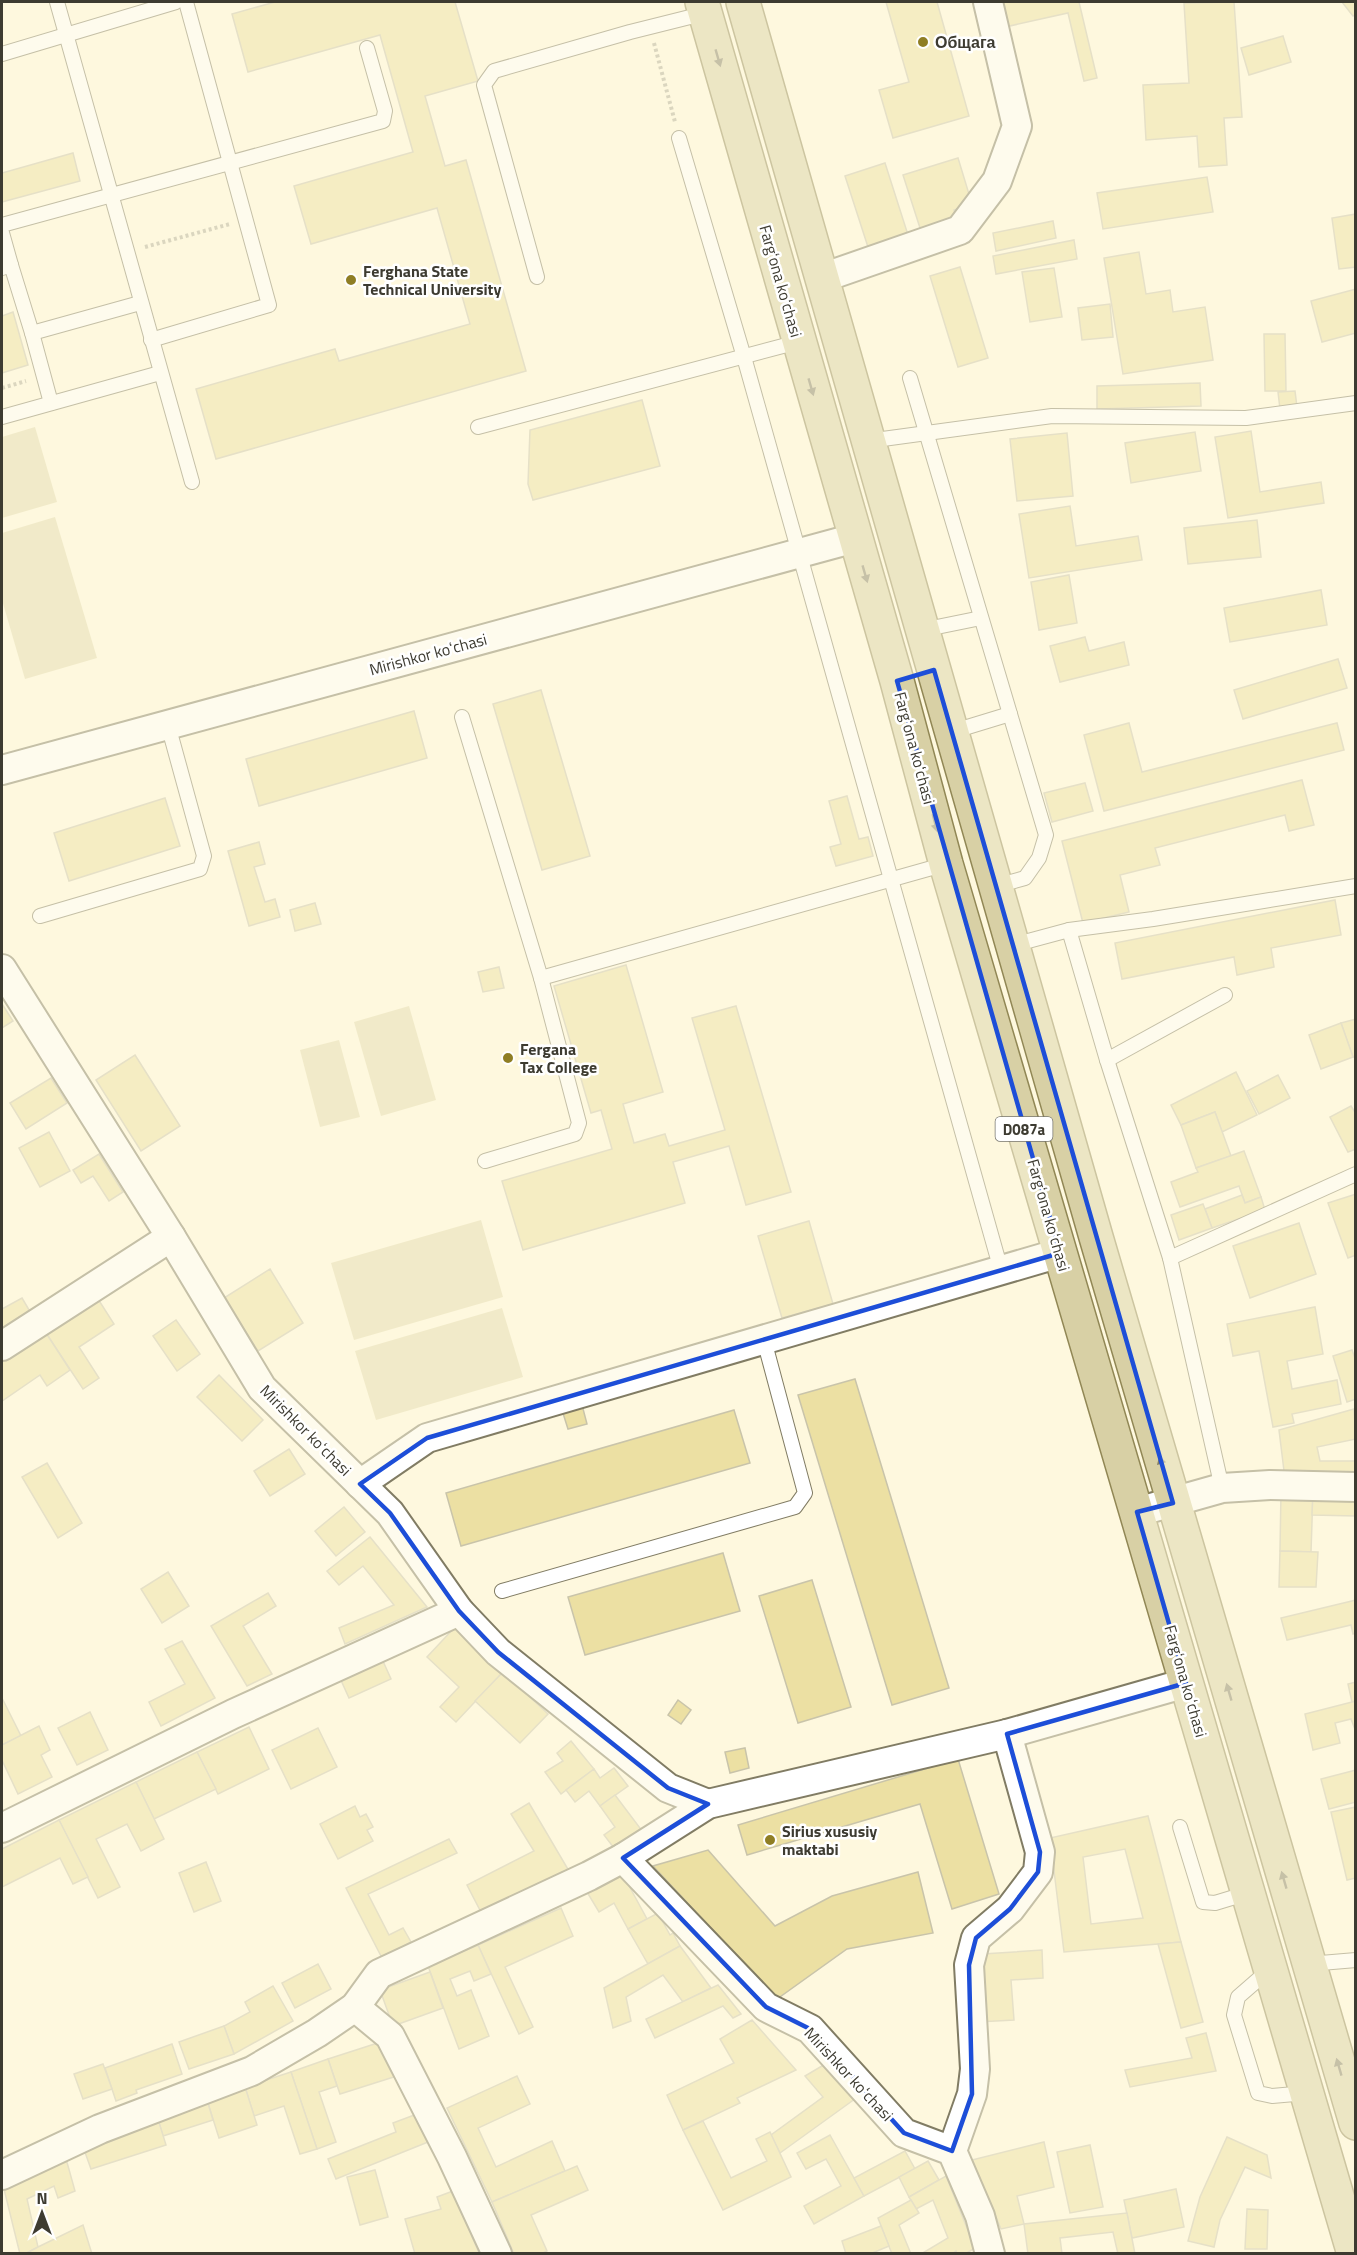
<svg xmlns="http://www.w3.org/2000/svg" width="1357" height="2255" viewBox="0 0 1357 2255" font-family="'Titillium Web',sans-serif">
	<rect width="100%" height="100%" fill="#fef8de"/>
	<g fill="#e3daaf">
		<path d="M35 427 57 502 2 518V437Z"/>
		<path d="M55 517 97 658 25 679 2 600V533Z"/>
		<path d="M409 1006 436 1100 381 1116 354 1022Z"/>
		<path d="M339 1040 360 1117 320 1127 300 1050Z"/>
		<path d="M481 1220 503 1297 354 1340 331 1263Z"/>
		<path d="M502 1308 523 1377 376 1420 355 1351Z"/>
	</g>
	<g fill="#ece0a3" stroke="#c9c4aa" stroke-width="1.5" fill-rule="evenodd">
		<path d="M275 2H455L478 81 425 96 445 166 466 160 526 371 216 459 196 389 335 349 339 361 470 324 437 208 311 244 294 186 413 152 380 35 248 72 232 14Z"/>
		<path d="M886 2H937L969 116 893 138 879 90 909 82Z"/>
		<path d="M999 2H1079L1097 78 1084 81 1068 13 1005 27Z"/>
		<path d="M1234 2 1242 117 1224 118 1227 165 1199 167 1197 136 1146 140 1143 85 1189 83 1184 3Z"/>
		<path d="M1342 2H1356V14L1353 16Z"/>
		<path d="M1283 36 1291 62 1249 75 1241 48Z"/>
		<path d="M73 153 80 181 2 202V173Z"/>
		<path d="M958 158 972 204 954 210 957 220 921 231 903 175Z"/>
		<path d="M885 163 908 235 868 247 845 176Z"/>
		<path d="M1207 177 1213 212 1103 229 1097 193Z"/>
		<path d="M1356 214V267L1339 269 1332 218Z"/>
		<path d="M1053 221 1056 238 996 251 993 233Z"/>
		<path d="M1074 240 1077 259 996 274 993 256Z"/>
		<path d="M1139 252 1146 294 1170 290 1173 312 1205 307 1213 360 1123 374 1104 258Z"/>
		<path d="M960 267 988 358 958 367 930 276Z"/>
		<path d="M1054 268 1062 317 1030 322 1022 272Z"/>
		<path d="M1356 289V333L1322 342 1311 301Z"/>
		<path d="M1110 304 1113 337 1082 340 1078 308Z"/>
		<path d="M13 312 28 365 2 373V316Z"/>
		<path d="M1264 334H1285L1286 391H1265Z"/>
		<path d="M1200 383 1201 406 1097 409V386Z"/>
		<path d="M1295 391 1297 407 1280 409 1278 392Z"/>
		<path d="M642 400 660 466 533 500 528 484 530 430Z"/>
		<path d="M1251 431 1260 492 1321 482 1324 503 1228 518 1215 437Z"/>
		<path d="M1195 432 1201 471 1131 483 1125 443Z"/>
		<path d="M1067 433 1073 496 1017 501 1010 439Z"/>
		<path d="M1070 506 1076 546 1138 536 1142 560 1029 578 1019 514Z"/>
		<path d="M1257 520 1261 557 1188 564 1184 528Z"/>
		<path d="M1069 575 1077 623 1039 630 1031 582Z"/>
		<path d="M1321 590 1327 625 1230 642 1224 608Z"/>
		<path d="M1085 637 1089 651 1124 642 1129 665 1060 682 1050 646Z"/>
		<path d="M1338 659 1347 688 1243 719 1234 690Z"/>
		<path d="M541 690 590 856 542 870 493 704Z"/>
		<path d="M414 711 427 758 259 806 246 759Z"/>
		<path d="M1129 723 1142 772 1337 723 1344 750 1104 811 1084 735Z"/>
		<path d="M1302 780 1314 825 1289 831 1285 815 1155 848 1160 865 1120 875 1129 912 1083 923 1062 841Z"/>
		<path d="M1085 783 1093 811 1052 822 1044 793Z"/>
		<path d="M847 796 859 839 868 837 873 856 836 866 830 847 841 844 829 801Z"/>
		<path d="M165 798 180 846 69 881 54 833Z"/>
		<path d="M259 842 265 864 254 867 265 902 275 899 280 917 249 926 228 851Z"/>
		<path d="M1335 900 1341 935 1271 948 1274 967 1237 975 1234 957 1122 979 1115 943Z"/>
		<path d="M315 903 321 924 295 931 290 910Z"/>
		<path d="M626 965 663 1092 623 1104 634 1143 665 1134 669 1146 725 1130 692 1018 736 1006 791 1192 746 1205 729 1146 673 1162 685 1203 523 1250 502 1181 612 1149 601 1110 591 1113 554 986Z"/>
		<path d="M499 967 504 988 483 992 478 972Z"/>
		<path d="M2 1004 13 1021 2 1028Z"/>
		<path d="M1356 1019V1057H1353L1341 1023Z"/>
		<path d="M1341 1023 1353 1057 1321 1069 1309 1035Z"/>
		<path d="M135 1055 180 1126 141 1151 96 1080Z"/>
		<path d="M1236 1072 1257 1115 1222 1132 1215 1112 1181 1125 1171 1105Z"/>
		<path d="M1278 1075 1290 1098 1259 1114 1247 1091Z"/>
		<path d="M51 1078 67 1103 26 1129 10 1103Z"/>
		<path d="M1351 1106 1356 1114V1149L1348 1152 1330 1117Z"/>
		<path d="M1215 1112 1231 1156 1196 1168 1181 1125Z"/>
		<path d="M49 1132 70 1171 40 1187 19 1148Z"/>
		<path d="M1244 1151 1261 1197 1245 1203 1239 1186 1180 1207 1171 1182 1198 1172 1196 1168Z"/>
		<path d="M99 1154 123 1192 109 1201 93 1176 81 1183 73 1170Z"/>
		<path d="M1356 1194V1255L1348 1258 1328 1203Z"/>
		<path d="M1242 1195 1245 1203 1261 1197 1265 1210 1212 1228 1205 1209Z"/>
		<path d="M1203 1204 1212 1228 1179 1240 1171 1215Z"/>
		<path d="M809 1221 833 1304 782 1318 758 1236Z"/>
		<path d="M1299 1223 1316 1274 1250 1298 1233 1246Z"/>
		<path d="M270 1269 303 1323 258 1351 224 1298Z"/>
		<path d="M22 1298 35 1320 2 1339V1309Z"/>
		<path d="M98 1299 114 1324 79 1347 99 1378 83 1389 46 1333Z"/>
		<path d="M1315 1307 1323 1354 1287 1361 1292 1389 1337 1380 1341 1404 1292 1414 1294 1423 1273 1427 1259 1351 1233 1356 1227 1324Z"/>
		<path d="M176 1320 200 1354 177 1371 153 1336Z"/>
		<path d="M46 1333 70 1370 47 1386 40 1375 2 1401V1362Z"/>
		<path d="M1352 1350 1356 1361V1399L1347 1402 1333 1356Z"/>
		<path d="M219 1375 263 1420 242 1441 197 1397Z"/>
		<path d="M855 1379 949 1688 892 1705 798 1395Z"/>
		<path d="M582 1405 587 1424 568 1429 562 1410Z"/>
		<path d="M1354 1409 1356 1439 1317 1447 1320 1461H1356V1480L1285 1479 1279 1430Z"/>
		<path d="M734 1410 750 1463 461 1546 446 1493Z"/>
		<path d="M289 1449 305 1474 270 1496 254 1471Z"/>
		<path d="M47 1463 82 1523 58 1538 22 1477Z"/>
		<path d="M1281 1492H1313L1311 1552 1280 1551Z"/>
		<path d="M1313 1492 1356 1493V1516L1312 1515Z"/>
		<path d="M344 1507 365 1532 336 1556 315 1531Z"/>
		<path d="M370 1537 427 1607 345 1644 339 1628 394 1605 363 1566 339 1585 327 1571Z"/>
		<path d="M1280 1551 1318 1552 1316 1587H1279Z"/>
		<path d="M723 1553 740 1611 585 1655 568 1597Z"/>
		<path d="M168 1572 189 1606 162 1623 141 1589Z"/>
		<path d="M812 1580 851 1707 798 1723 759 1596Z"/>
		<path d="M268 1593 276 1606 243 1626 272 1674 247 1686 211 1626Z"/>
		<path d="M1356 1600V1633L1353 1634 1351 1625 1287 1640 1281 1618Z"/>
		<path d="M455 1627 503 1672 456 1722 440 1707 459 1687 427 1657Z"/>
		<path d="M182 1641 215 1698 161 1726 149 1702 185 1684 165 1649Z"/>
		<path d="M382 1659 391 1679 349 1698 340 1678Z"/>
		<path d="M503 1672 548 1714 520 1743 475 1701Z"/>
		<path d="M1356 1682V1701L1352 1702 1348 1684Z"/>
		<path d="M3 1700 21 1736 2 1745V1701Z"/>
		<path d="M678 1700 691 1710 681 1724 668 1715Z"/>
		<path d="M1356 1701V1732L1351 1719 1335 1723 1340 1743 1313 1750 1305 1714Z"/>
		<path d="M90 1712 108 1750 77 1765 58 1728Z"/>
		<path d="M39 1726 50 1750 41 1755 52 1777 18 1794 2 1760V1745Z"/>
		<path d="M249 1727 269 1769 218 1794 197 1752Z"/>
		<path d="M318 1728 337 1767 291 1789 272 1750Z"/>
		<path d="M571 1741 594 1769 561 1794 545 1772 563 1761 557 1753Z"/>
		<path d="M745 1748 749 1768 730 1773 725 1752Z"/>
		<path d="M197 1752 216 1789 154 1819 136 1782Z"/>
		<path d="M958 1759 999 1894 952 1909 920 1804 747 1855 738 1825Z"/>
		<path d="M614 1768 628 1786 600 1806 589 1791 575 1802 566 1790 594 1769 600 1778Z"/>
		<path d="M1356 1770V1802L1329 1809 1321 1779Z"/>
		<path d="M136 1782 164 1839 141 1851 127 1824 96 1839 120 1887 98 1898 59 1820Z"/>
		<path d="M615 1795 643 1832 617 1852 604 1835 615 1827 600 1806Z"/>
		<path d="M529 1803 569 1871 483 1916 467 1885 534 1851 511 1814Z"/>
		<path d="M355 1806 360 1817 366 1814 373 1827 367 1830 373 1841 338 1859 320 1824Z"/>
		<path d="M1356 1807V1878L1347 1880 1331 1812Z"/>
		<path d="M1148 1816 1181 1942 1064 1952 1050 1838ZM1125 1849 1143 1918 1091 1924 1083 1857Z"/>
		<path d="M59 1820 88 1877 73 1884 60 1858 2 1887V1849Z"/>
		<path d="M449 1839 457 1853 368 1894 389 1935 403 1928 411 1942 382 1958 346 1888Z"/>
		<path d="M708 1850 775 1926 832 1896 918 1872 933 1933 847 1949 777 1999 653 1866Z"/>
		<path d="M206 1862 221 1901 194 1912 179 1873Z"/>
		<path d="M622 1873 647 1919 628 1929 614 1903 599 1912 587 1892Z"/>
		<path d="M561 1908 573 1936 505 1967 533 2027 519 2034 478 1945Z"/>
		<path d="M658 1913 670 1935 673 1933 680 1946 648 1964 628 1929Z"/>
		<path d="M1181 1942 1203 2022 1181 2028 1158 1944Z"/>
		<path d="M478 1945 491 1974 474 1981 470 1971 450 1979 457 1996 471 1990 489 2036 459 2049 428 1966Z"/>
		<path d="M680 1946 711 1988 683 2002 663 1975 626 1997 631 2021 613 2028 604 1988Z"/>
		<path d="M1042 1950 1043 1978 1011 1980 1014 2020 978 2022 983 1954Z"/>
		<path d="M318 1964 331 1989 295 2008 282 1983Z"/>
		<path d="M430 1972 443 2008 393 2026 380 1990Z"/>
		<path d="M718 1985 741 2014 733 2018 723 2006 655 2038 646 2019Z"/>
		<path d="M273 1986 293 2021 234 2054 224 2026 250 2012 245 2002Z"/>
		<path d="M752 2020 796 2070 737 2098 740 2103 683 2130 667 2095 734 2063 720 2039Z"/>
		<path d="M224 2026 234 2054 189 2069 179 2042Z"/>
		<path d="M1206 2033 1216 2071 1130 2087 1125 2070 1192 2058 1186 2038Z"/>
		<path d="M384 2041 400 2075 340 2094 328 2059Z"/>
		<path d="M172 2044 182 2074 136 2090 137 2093 116 2101 105 2068Z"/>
		<path d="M328 2059 337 2086 319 2092 336 2142 317 2149 291 2072Z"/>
		<path d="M827 2063 859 2096 780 2153 771 2135 823 2097 805 2076Z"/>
		<path d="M103 2064 112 2089 83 2099 74 2074Z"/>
		<path d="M291 2072 317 2149 300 2154 284 2106 254 2116 245 2087Z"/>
		<path d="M517 2076 530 2104 478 2128 496 2167 552 2141 565 2171 492 2202 447 2108Z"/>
		<path d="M245 2087 257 2125 219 2138 207 2100Z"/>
		<path d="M207 2100 213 2120 163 2136 157 2116Z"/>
		<path d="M417 2114 428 2142 336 2179 328 2159 396 2132 393 2123Z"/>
		<path d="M157 2116 166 2145 91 2169 81 2141Z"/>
		<path d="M703 2121 731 2178 767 2161 756 2139 770 2132 791 2177 723 2210 683 2130Z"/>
		<path d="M830 2135 864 2196 814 2224 804 2206 841 2186 826 2159 806 2169 797 2153Z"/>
		<path d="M1227 2137 1267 2155 1271 2178 1245 2167 1220 2220 1214 2247 1188 2241 1200 2197Z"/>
		<path d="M1044 2142 1054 2187 1017 2196 1024 2224 1001 2229 972 2160Z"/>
		<path d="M1090 2145 1103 2207 1070 2213 1057 2152Z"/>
		<path d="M63 2148 75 2191 58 2198 54 2186 27 2199 38 2247 25 2254H20L2 2181Z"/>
		<path d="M905 2151 915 2169 864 2196 854 2178Z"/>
		<path d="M928 2161 939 2180 909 2197 899 2177Z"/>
		<path d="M577 2166 588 2190 531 2215 547 2251 541 2254H514L492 2202Z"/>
		<path d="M375 2170 388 2217 360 2225 347 2177Z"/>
		<path d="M946 2176 975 2248 965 2254H957L956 2251 952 2254H921L948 2238 933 2200 916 2209 909 2197Z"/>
		<path d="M1176 2189 1184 2227 1132 2238 1124 2200Z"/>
		<path d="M453 2191 479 2253 415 2254 405 2219 441 2209 437 2197Z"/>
		<path d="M911 2200 919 2213 899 2225 911 2254H892L878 2218Z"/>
		<path d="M1247 2209 1268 2210 1267 2249H1245Z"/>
		<path d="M1127 2213 1135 2254H1118L1113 2232 1060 2238 1062 2254H1028L1024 2224Z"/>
		<path d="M83 2225 92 2254H25L38 2247Z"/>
		<path d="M881 2226 889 2246 870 2254H846L842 2241Z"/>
	</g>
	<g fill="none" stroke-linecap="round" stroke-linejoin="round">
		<g stroke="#817c64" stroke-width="16">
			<g id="service">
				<path d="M57 2 192 482"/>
				<path d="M2 54 176 2"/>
				<path d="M679 138 744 357 1001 1270"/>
				<path d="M2 225 383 121 385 111 367 48"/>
				<path d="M2 233 11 265"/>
				<path d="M2 268 11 265 32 333 140 303"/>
				<path d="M537 277 484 85 494 71 630 32 706 13"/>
				<path d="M32 333 51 403"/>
				<path d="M151 340 269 305 186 2"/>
				<path d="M910 378 1046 835 1039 858 1025 878 996 886"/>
				<path d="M2 417 160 373"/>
				<path d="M478 427 798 342"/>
				<path d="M868 441 1052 416 1246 418 1356 403"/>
				<path d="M922 630 981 618"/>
				<path d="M462 717 541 978 579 1123 575 1134 485 1161"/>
				<path d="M951 732 1010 714"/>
				<path d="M40 916 200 869 204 856 168 725"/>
				<path d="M1013 945 1069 930"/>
				<path d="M541 978 946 864"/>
				<path d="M1107 1060 1225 995"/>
				<path d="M1170 1258 1107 1060 1069 930 1153 919 1356 886"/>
				<path d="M1222 1488 1170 1258 1356 1174"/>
				<path d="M502 1591 795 1507 805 1493 764 1340"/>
				<path d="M1180 1827 1203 1902 1215 1903 1248 1893"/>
				<path d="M1309 1964 1356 1960"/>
				<path d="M1269 1970 1238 1997 1234 2015 1258 2093 1272 2096 1306 2093"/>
			</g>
		</g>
		<g stroke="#817c64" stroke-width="32">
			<g id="minor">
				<path d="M822 278 960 230 997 181 1017 126 988 2"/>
				<path d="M2 770 855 538"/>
				<path d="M2 969 171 1237 262 1388 390 1513 459 1611 498 1652 668 1788 708 1804"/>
				<path d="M2 1346 171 1237"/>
				<path d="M360 1484 427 1438 1060 1253"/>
				<path d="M1137 1512 1222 1488 1270 1485 1356 1487"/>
				<path d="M2 1828 233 1714 459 1611"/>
				<path d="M623 1858 766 2007 810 2029 904 2133 952 2151 980 2216 990 2254"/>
				<path d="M355 2007 390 2036 452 2157 497 2254"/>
				<path d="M952 2151 972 2094 975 2069 969 1965 976 1938 1010 1909 1038 1872 1040 1852 1007 1734"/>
				<path d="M2 2175 100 2129 252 2071 317 2033 355 2007 379 1974 589 1876 623 1858 708 1804 1007 1734 1186 1683"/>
			</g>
		</g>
		<g stroke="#918755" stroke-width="36">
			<g id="primary">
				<path d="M702 2 897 681 946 864 1354 2254"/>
				<path d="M743 2 1096 1237 1356 2123"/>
			</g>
		</g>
		<g stroke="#b2ae9a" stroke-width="4" stroke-dasharray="3 3" stroke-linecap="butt">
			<path d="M654 43 675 122"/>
			<path d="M145 247 230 224"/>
			<path d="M2 388 26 381"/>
		</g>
		<use href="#service" stroke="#fff" stroke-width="14"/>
		<use href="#minor" stroke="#fff" stroke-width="28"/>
		<use href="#primary" stroke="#d8d0a5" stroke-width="33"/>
	</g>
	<defs><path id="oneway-solid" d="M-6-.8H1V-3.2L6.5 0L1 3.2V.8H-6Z" transform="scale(1.5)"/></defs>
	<g fill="#837e65">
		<use href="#oneway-solid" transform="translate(718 58) rotate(74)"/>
		<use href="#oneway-solid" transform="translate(811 387) rotate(74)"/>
		<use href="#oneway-solid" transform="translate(865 574) rotate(74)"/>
		<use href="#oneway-solid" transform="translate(935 823) rotate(75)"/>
		<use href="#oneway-solid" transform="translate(1162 1465) rotate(-106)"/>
		<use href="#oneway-solid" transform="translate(1229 1692) rotate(-106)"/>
		<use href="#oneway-solid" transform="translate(1284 1880) rotate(-106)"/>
		<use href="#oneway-solid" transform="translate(1339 2067) rotate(-106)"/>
	</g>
	<path d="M0 0H1357V2255H0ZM934 670 1173 1503 1137 1512 1186 1683 1007 1734 1040 1852 1038 1872 1010 1909 976 1938 969 1965 972 2094 952 2151 904 2133 810 2029 766 2007 623 1858 708 1804 668 1788 498 1652 459 1611 390 1513 360 1484 427 1438 1060 1253 897 681Z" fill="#fef8de" fill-opacity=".55" fill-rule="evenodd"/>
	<path fill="none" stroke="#1d4ed8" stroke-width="4.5" stroke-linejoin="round" d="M934 670 1173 1503 1137 1512 1186 1683 1007 1734 1040 1852 1038 1872 1010 1909 976 1938 969 1965 972 2094 952 2151 904 2133 810 2029 766 2007 623 1858 708 1804 668 1788 498 1652 459 1611 390 1513 360 1484 427 1438 1060 1253 897 681Z"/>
	<g fill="#8f7e24" stroke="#fff" stroke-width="2">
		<circle cx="923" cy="42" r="6"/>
		<circle cx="351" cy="280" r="6"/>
		<circle cx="508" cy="1058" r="6"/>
		<circle cx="770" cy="1840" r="6"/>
	</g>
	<g text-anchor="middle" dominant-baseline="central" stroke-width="5" stroke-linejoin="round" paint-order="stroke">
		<rect fill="#fff" stroke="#77766f" stroke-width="1.5" x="995.5" y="1117" width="57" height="24" rx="4.5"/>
		<g font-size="15" font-weight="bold" fill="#3d3b31">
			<text x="1024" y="1129">D087a</text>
		</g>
		<g font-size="16" font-weight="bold" fill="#3d3b31" stroke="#fff" text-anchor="start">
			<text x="935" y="42">Общага</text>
			<text x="363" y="271">Ferghana State<tspan x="363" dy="18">Technical University</tspan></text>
			<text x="520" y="1049">Fergana<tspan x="520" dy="18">Tax College</tspan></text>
			<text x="782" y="1831">Sirius xususiy<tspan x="782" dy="18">maktabi</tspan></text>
		</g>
		<g font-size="16" fill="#3d3b31" stroke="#fff">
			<text transform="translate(781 281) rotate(74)">Fargʻona koʻchasi</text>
			<text transform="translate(428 654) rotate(-15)">Mirishkor koʻchasi</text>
			<text transform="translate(915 748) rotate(75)">Fargʻona koʻchasi</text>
			<text transform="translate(1049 1215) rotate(74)">Fargʻona koʻchasi</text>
			<text transform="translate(306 1430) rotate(45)">Mirishkor koʻchasi</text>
			<text transform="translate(1186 1681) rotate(74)">Fargʻona koʻchasi</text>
			<text transform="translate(849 2074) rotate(47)">Mirishkor koʻchasi</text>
		</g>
	</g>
	<rect width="1357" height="2255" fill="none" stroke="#3d3b31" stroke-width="6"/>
	<g transform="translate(42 2213)" stroke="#ffffff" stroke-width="4.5" paint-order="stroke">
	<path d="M0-4.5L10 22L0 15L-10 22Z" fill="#3d3b31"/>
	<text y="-9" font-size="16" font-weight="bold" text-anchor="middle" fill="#3d3b31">N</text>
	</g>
</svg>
